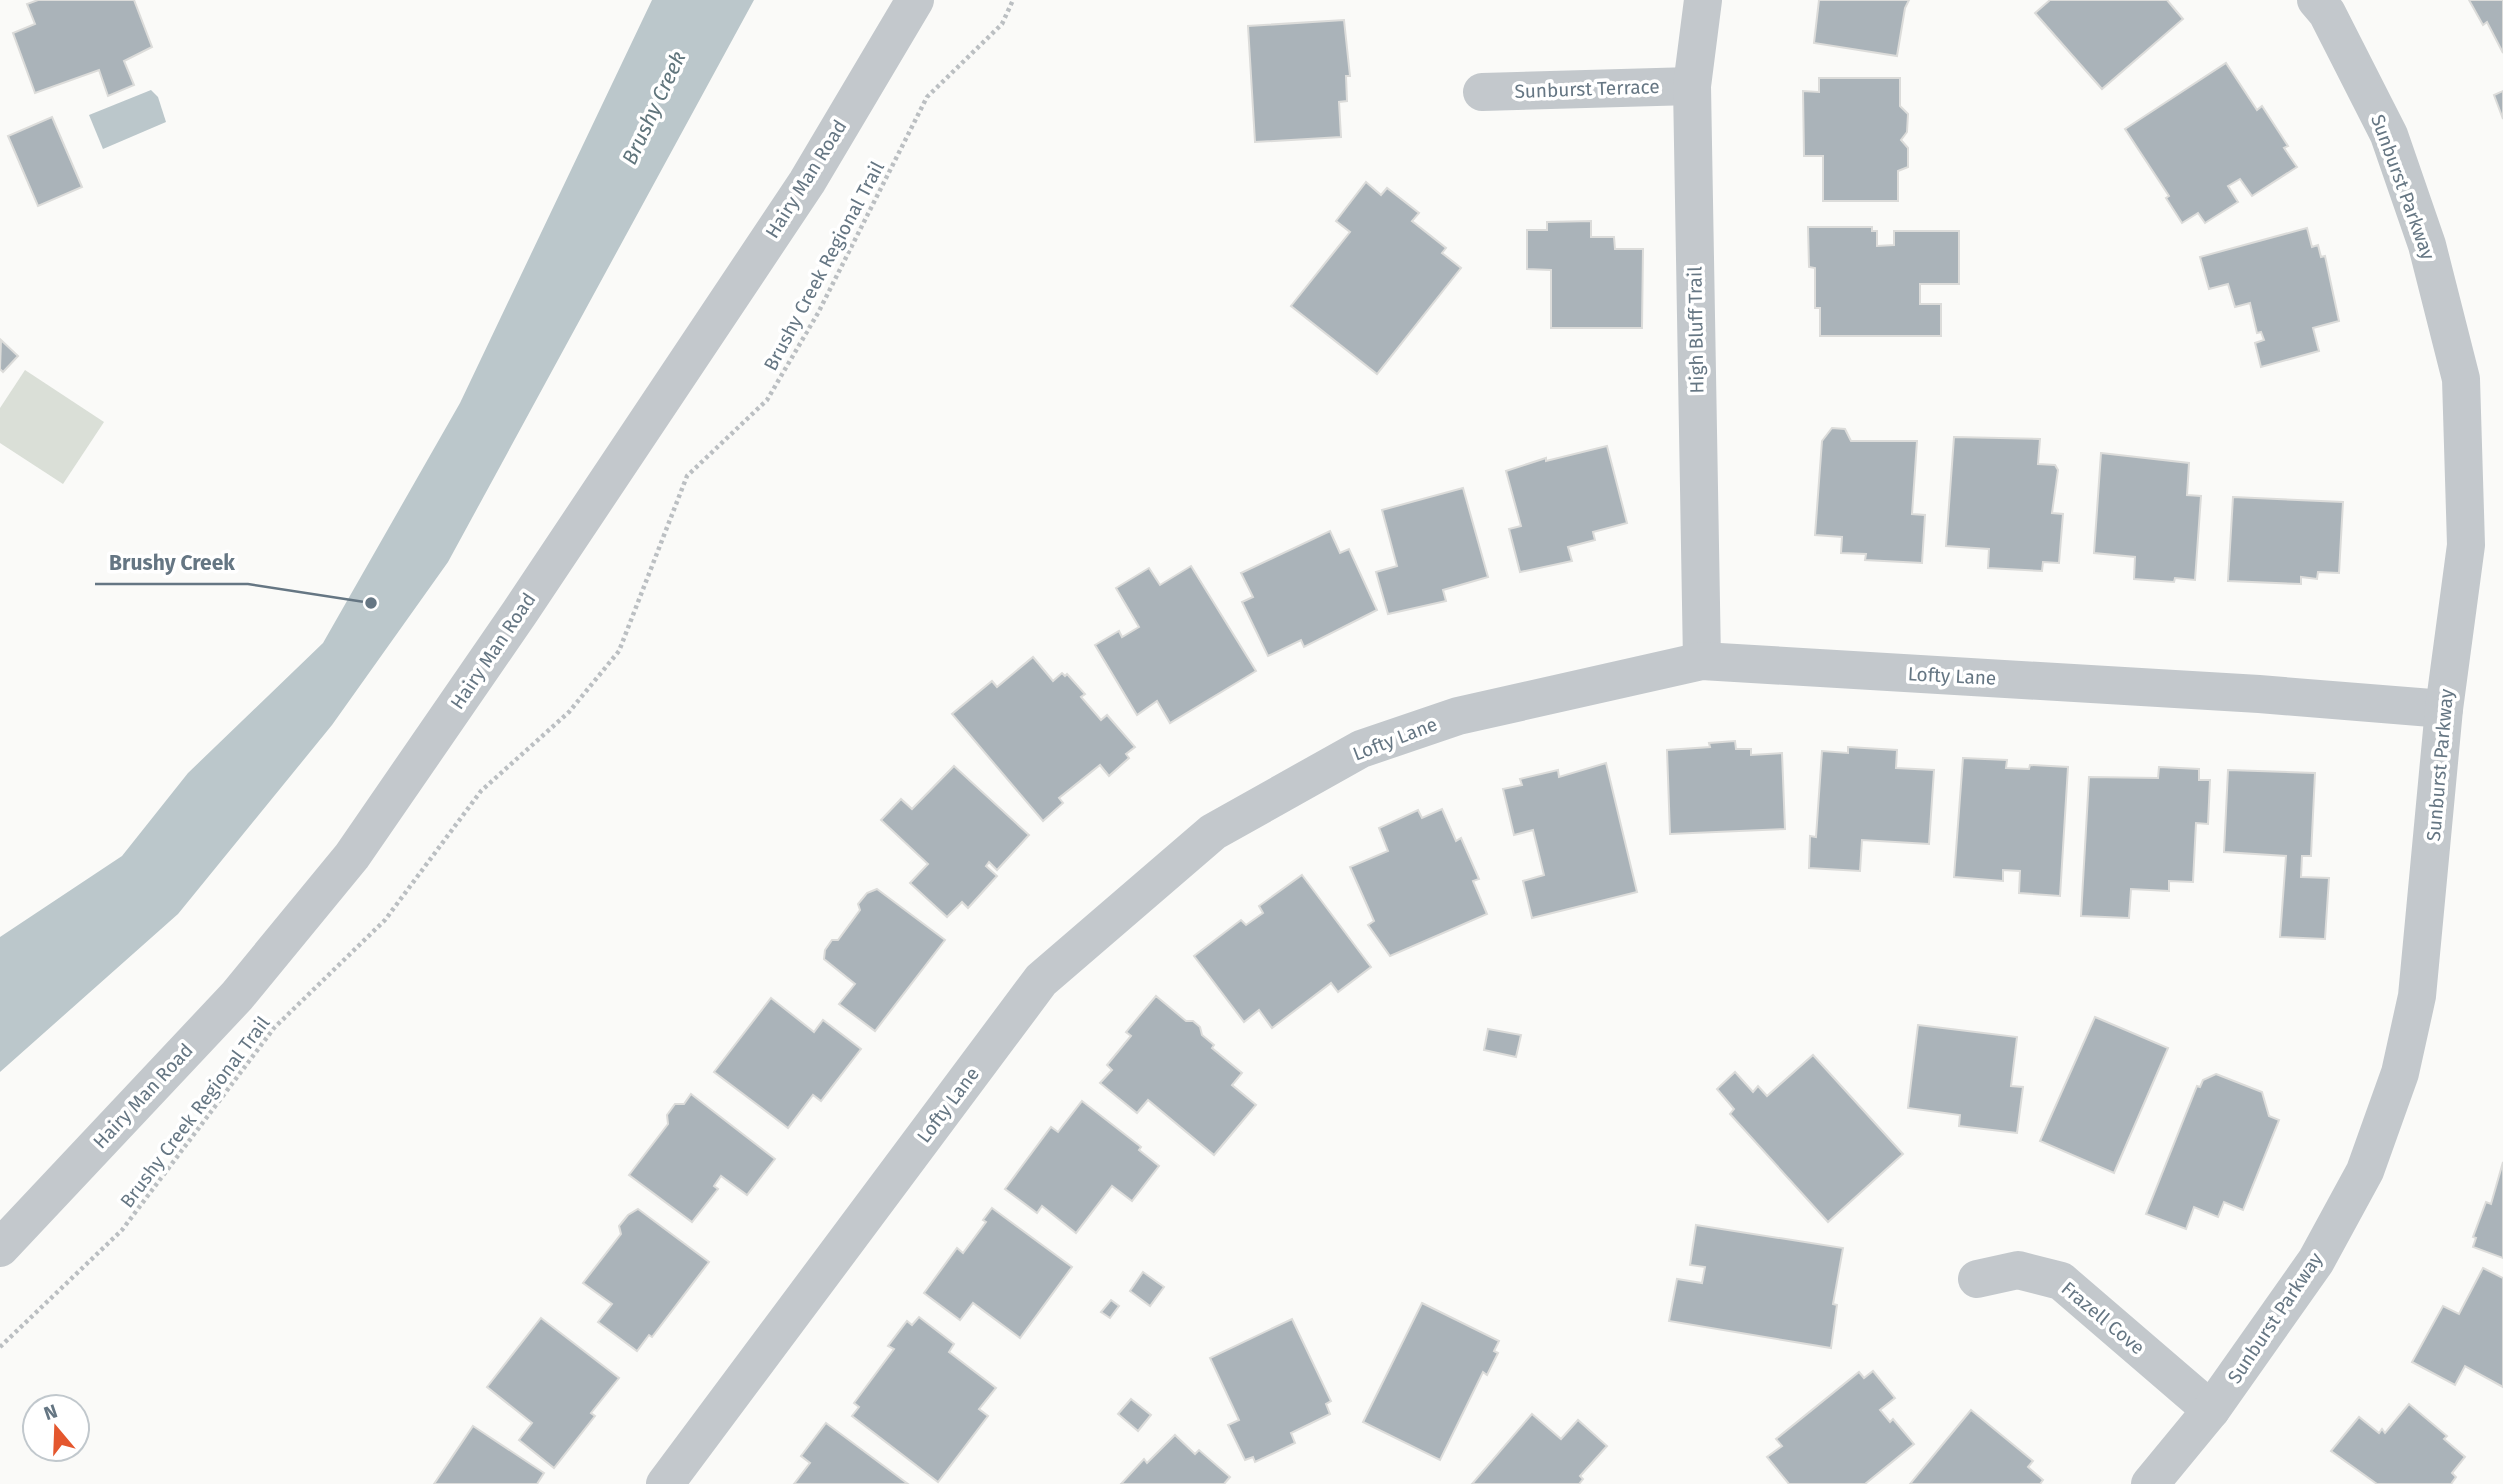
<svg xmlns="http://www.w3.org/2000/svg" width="2503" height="1484" viewBox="0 0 2503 1484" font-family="'Fira Sans',sans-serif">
	<rect width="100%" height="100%" fill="#fafaf8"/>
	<path fill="#dadfd7" d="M25 370 104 422 63 484 0 443V408Z"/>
	<g fill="#bbc7cb">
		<path d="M652 0H754L448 562 332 725 178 914 0 1072V937L122 856 188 773 323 643 460 403Z"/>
		<path d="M151 90 158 97 166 122 103 149 89 115Z"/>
	</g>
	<g fill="#aab3b9" stroke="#dcdcda" stroke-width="2">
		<path d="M38 0H134L152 47 124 61 134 85 108 96 99 70 35 93 13 33 35 24 27 4Z"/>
		<path d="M1819 0H1909L1905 8 1897 56 1814 43Z"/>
		<path d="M2050 0H2167L2183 19 2102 89 2035 13Z"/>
		<path d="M2469 0H2503V53L2487 22 2483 25Z"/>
		<path d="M1344 20 1350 76H1346L1347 101 1339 102 1341 137 1255 142 1248 26Z"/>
		<path d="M2226 63 2257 110 2262 106 2288 146 2284 148 2297 167 2252 196 2240 179 2228 186 2238 202 2205 223 2198 213 2182 223 2166 198 2169 196 2125 129Z"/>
		<path d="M1819 78H1900V106L1908 114 1907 132 1901 140 1908 148V167L1898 171V201H1823V156H1804L1803 91 1819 92Z"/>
		<path d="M2503 91V119L2494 95Z"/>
		<path d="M52 117 82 187 38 206 8 136Z"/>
		<path d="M1366 182 1381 195 1387 188 1419 213 1412 221 1446 248 1442 253 1461 268 1377 374 1291 306 1350 232 1336 221Z"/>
		<path d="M1591 221V237H1614L1615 249H1643L1642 328H1551V270L1527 269V230H1547V222Z"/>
		<path d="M1808 227H1872V231H1877V246L1894 245V231H1959V284H1920V304H1941V336H1820V308H1815V268L1809 267Z"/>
		<path d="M2307 228 2312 247 2318 245 2321 257 2325 256 2339 321 2313 328 2319 351 2261 367 2255 343 2264 340 2261 332 2257 333 2250 303 2235 307 2228 284 2209 289 2200 257Z"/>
		<path d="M1 340 18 356 3 372 0 369Z"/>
		<path d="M1832 428 1845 429 1851 441H1917L1912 514 1925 515 1922 563 1865 560 1866 554 1841 553 1842 537 1815 535 1822 441Z"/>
		<path d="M1954 437 2040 439 2038 464 2055 465 2058 470 2052 513 2063 514 2059 563 2043 562 2042 571 1988 568 1989 549 1946 546Z"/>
		<path d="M1607 446 1627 523 1593 532 1595 540 1568 547 1572 561 1520 572 1509 529 1521 526 1506 471 1546 458V461Z"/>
		<path d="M2101 453 2189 463 2187 495 2201 496 2195 580 2175 578 2174 582 2134 579 2135 557 2094 553Z"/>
		<path d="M1463 488 1488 577 1443 590 1446 601 1388 614 1376 572 1397 566 1382 510Z"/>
		<path d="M2233 497 2343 502 2339 573 2318 572 2317 579 2301 577V584L2228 581Z"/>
		<path d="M1330 531 1340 553 1349 549 1377 610 1304 647 1301 640 1268 656 1242 602 1253 597 1241 573Z"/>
		<path d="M1191 566 1256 671 1170 723 1157 701 1137 715 1095 645 1119 631 1122 637 1139 627 1116 588 1149 568 1160 585Z"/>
		<path d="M1033 657 1053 681 1062 673 1065 676 1067 674 1085 694 1081 697 1101 720 1107 715 1135 747 1126 754 1129 758 1109 776 1100 765 1059 798 1063 803 1043 821 952 714 992 681 997 687Z"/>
		<path d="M1735 741 1736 749H1751V755L1782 753 1785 829 1670 834 1667 750 1710 747 1709 743Z"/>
		<path d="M1848 747 1897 750 1896 768 1934 770 1929 844 1862 840 1860 871 1809 868 1810 836 1816 837 1822 751 1848 753Z"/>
		<path d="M1963 758 2007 760 2006 768 2029 769 2030 765 2068 767 2060 896 2019 893 2020 871 2003 870V881L1954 877Z"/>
		<path d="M1606 763 1637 892 1532 918 1523 881 1544 875 1533 830 1514 835 1503 789 1522 785 1520 779 1558 770 1559 777Z"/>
		<path d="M954 766 1029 835 997 870 989 862 986 866 997 876 968 908 962 902 947 917 910 883 928 864 881 820 901 799 912 809Z"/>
		<path d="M2159 767 2199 769V780H2210L2208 824 2196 823 2193 882 2169 881V891L2131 889 2129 918 2081 916 2089 777 2158 778Z"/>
		<path d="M2228 770 2315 773 2311 856H2302L2301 877 2329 878 2325 939 2280 937 2286 856 2224 852Z"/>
		<path d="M1442 809 1456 841 1461 838 1479 879 1473 881 1487 914 1390 956 1368 925 1374 921 1350 867 1388 851 1379 828 1418 810 1422 818Z"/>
		<path d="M1302 875 1371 967 1338 992 1331 983 1272 1028 1259 1010 1244 1022 1194 956 1241 920 1246 925 1263 913 1259 906Z"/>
		<path d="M877 889 945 940 875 1031 839 1004 855 984 824 959 825 950 832 940H838L860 910 858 904 867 893Z"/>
		<path d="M1156 996 1186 1021H1193L1200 1027 1202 1035 1214 1045 1212 1048 1242 1073 1232 1085 1256 1105 1214 1155 1148 1100 1137 1113 1100 1083 1112 1070 1107 1065 1131 1036 1126 1032Z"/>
		<path d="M771 998 814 1032 823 1020 861 1049 821 1101 813 1095 788 1128 714 1072Z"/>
		<path d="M2095 1017 2168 1048 2114 1173 2040 1141Z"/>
		<path d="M1918 1025 2017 1037 2011 1086 2023 1087 2017 1133 1959 1126 1960 1115 1908 1108Z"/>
		<path d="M1488 1029 1521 1035 1516 1057 1484 1050Z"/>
		<path d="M1813 1055 1903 1154 1828 1222 1730 1114 1734 1109 1717 1089 1735 1072 1753 1092 1758 1086 1767 1096Z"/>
		<path d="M2216 1074 2262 1092 2269 1116 2279 1120 2243 1210 2224 1202 2218 1217 2194 1207 2186 1229 2146 1214 2197 1086 2200 1087 2203 1080Z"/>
		<path d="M691 1094 775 1159 747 1195 721 1176 714 1186 718 1189 692 1222 629 1175 668 1124 667 1115 675 1104H684Z"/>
		<path d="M1082 1101 1141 1147 1139 1150 1159 1166 1132 1201 1112 1186 1076 1233 1042 1206 1037 1213 1005 1189 1051 1127 1058 1132Z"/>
		<path d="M2503 1162V1258L2473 1247 2476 1238 2473 1237 2486 1202 2491 1204Z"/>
		<path d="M992 1208 1072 1267 1020 1338 973 1303 960 1320 924 1293 957 1248 963 1253 986 1222 983 1220Z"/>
		<path d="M638 1209 709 1262 652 1337 649 1335 637 1351 598 1322 612 1304 583 1283 621 1234 619 1226 628 1215Z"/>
		<path d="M1696 1225 1843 1248 1833 1304 1837 1305 1831 1348 1669 1321 1677 1279 1702 1283 1705 1267 1690 1265Z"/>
		<path d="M2483 1268 2503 1278V1387L2465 1366 2455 1385 2412 1362 2443 1306 2459 1314Z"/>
		<path d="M1143 1272 1164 1287 1150 1306 1130 1291Z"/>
		<path d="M1111 1300 1119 1306 1110 1318 1101 1312Z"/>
		<path d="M1422 1303 1499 1341 1494 1351 1498 1353 1487 1375 1483 1372 1440 1460 1363 1422Z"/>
		<path d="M919 1317 954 1344 949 1352 996 1388 979 1409 988 1416 938 1482 852 1416 859 1407 854 1403 894 1349 888 1346 907 1321 912 1325Z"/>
		<path d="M541 1318 619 1378 591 1413 595 1416 554 1468 519 1440 532 1423 487 1387Z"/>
		<path d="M1292 1319 1331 1401 1326 1404 1330 1414 1291 1433 1295 1443 1255 1462 1253 1457 1245 1460 1228 1425 1239 1420 1210 1358Z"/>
		<path d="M1873 1371 1895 1398 1880 1410 1890 1422 1893 1419 1914 1444 1865 1484H1789L1767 1457 1782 1446 1776 1439 1859 1372 1864 1378Z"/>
		<path d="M1131 1399 1151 1415 1138 1431 1118 1414Z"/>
		<path d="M2409 1404 2447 1436 2444 1439 2465 1457 2452 1473 2456 1477 2451 1484H2377L2331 1451 2359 1417 2379 1433 2382 1429 2385 1433Z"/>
		<path d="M1971 1410 2033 1461 2028 1467 2043 1480 2040 1484H1910Z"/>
		<path d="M1532 1414 1561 1439 1578 1420 1607 1446 1580 1476 1583 1479 1579 1484H1472Z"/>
		<path d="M826 1423 908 1484H794L810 1463 801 1456Z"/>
		<path d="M473 1426 544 1473 537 1484H434Z"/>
		<path d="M1175 1435 1195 1454 1199 1450 1230 1477 1224 1484H1121L1144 1459 1147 1463Z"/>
	</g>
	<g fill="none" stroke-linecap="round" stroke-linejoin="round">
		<path stroke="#bbbfc2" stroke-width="4.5" stroke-dasharray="3.5 3.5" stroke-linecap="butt" d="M0 1347 122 1230 274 1028 385 920 481 791 569 712 619 651 687 476 767 400 818 313 927 97 1002 24 1013 0"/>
		<g stroke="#c3c8cc" stroke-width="38">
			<path d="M1482 92 1692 86"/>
			<path d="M1702 661 1692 86 1703 0"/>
			<path d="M0 1248 237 996 352 856 520 612 807 182 915 0"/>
			<path d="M1977 1279 2018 1270 2061 1281 2211 1410"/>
			<path d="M665 1484 1041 980 1213 832 1361 749 1458 716 1702 661 2259 694 2444 709"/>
			<path d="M2150 1484 2211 1410 2316 1261 2365 1171 2400 1073 2417 996 2444 709 2466 545 2461 379 2427 245 2389 135 2327 13 2316 0"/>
		</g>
	</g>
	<g text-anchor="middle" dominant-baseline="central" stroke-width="7" stroke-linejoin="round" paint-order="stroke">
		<g font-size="19" fill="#657683" stroke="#fff">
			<text transform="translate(1587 89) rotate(-2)">Sunburst Terrace</text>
			<text transform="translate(806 179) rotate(-58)">Hairy Man Road</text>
			<text transform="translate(2403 187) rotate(70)">Sunburst Parkway</text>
			<text transform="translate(824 266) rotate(-62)">Brushy Creek Regional Trail</text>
			<text transform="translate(1696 330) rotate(-91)">High Bluff Trail</text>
			<text transform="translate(493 651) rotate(-56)">Hairy Man Road</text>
			<text transform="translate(1952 676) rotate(3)">Lofty Lane</text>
			<text transform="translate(1395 739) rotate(-21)">Lofty Lane</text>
			<text transform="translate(2440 765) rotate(-85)">Sunburst Parkway</text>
			<text transform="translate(143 1096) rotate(-47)">Hairy Man Road</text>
			<text transform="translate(948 1105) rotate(-53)">Lofty Lane</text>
			<text transform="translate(195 1112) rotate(-53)">Brushy Creek Regional Trail</text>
			<text transform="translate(2103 1318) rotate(40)">Frazell Cove</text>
			<text transform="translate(2275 1318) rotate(-56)">Sunburst Parkway</text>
		</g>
		<g font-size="21" font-style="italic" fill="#60757c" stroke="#fff">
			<text transform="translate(654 108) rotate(-65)">Brushy Creek</text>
		</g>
	</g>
	<path fill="none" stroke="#657683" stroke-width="2.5" d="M371 603L248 584H95"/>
	<circle fill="#657683" stroke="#fff" stroke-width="2.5" cx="371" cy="603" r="7"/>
	<g font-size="21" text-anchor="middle" font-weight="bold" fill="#657683" stroke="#fff" stroke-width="7" stroke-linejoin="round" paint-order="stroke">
		<text x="172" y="570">Brushy Creek</text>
	</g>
	<g transform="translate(56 1428) rotate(341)"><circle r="33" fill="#ffffff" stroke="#c1c8cd" stroke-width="2"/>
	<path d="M0-5L12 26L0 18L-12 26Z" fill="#e4572e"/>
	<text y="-10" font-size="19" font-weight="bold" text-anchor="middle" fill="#657683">N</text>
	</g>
</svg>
